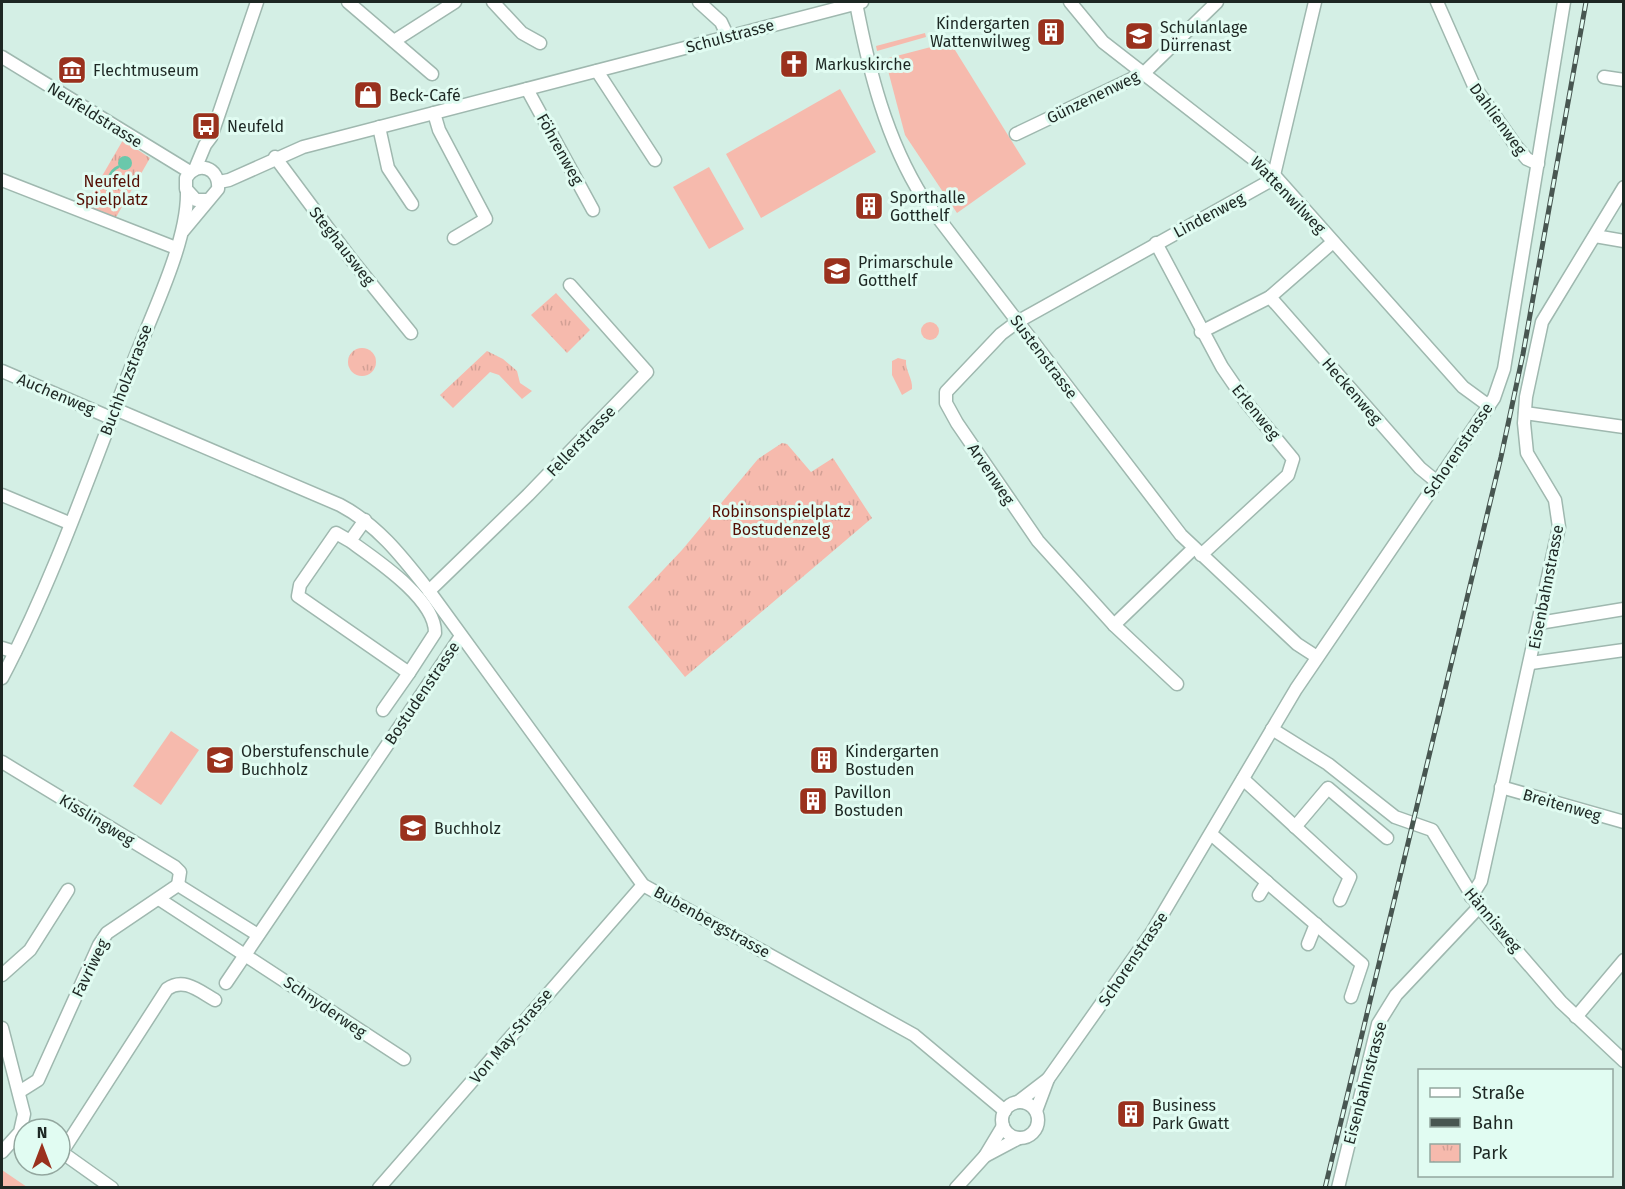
<svg xmlns="http://www.w3.org/2000/svg" width="1625" height="1189" viewBox="0 0 1625 1189" font-family="'Fira Sans',sans-serif">
	<defs>
		<pattern id="park-tufts" width="24" height="20" patternUnits="userSpaceOnUse" patternTransform="scale(1.5)"><rect width="24" height="20" fill="#f6baad"/><path d="M3 7l-1-3M5 7V3M7 7l1-3M15 17l-1-3M17 17v-4M19 17l1-3" fill="none" stroke="#d2a095"/></pattern>
	</defs>
	<rect width="100%" height="100%" fill="#d4efe5"/>
	<g fill="#f6baad">
		<path d="M925 33 926 37 877 51 876 46Z"/>
		<path d="M950 42 1026 164 957 213 905 135 885 59Z"/>
		<path d="M840 89 876 152 761 218 726 154Z"/>
		<path d="M709 167 744 229 709 249 673 187Z"/>
		<circle cx="930" cy="331" r="9"/>
		<path d="M171 731 199 750 161 805 133 786Z"/>
		<path d="M2 1170 27 1187H2Z"/>
	</g>
	<g fill="url(#park-tufts)">
		<path d="M123 140 150 158 115 219 84 207Z"/>
		<path d="M556 293 590 330 567 353 531 315Z"/>
		<circle cx="362" cy="362" r="14"/>
		<path d="M487 351 503 359 517 371 520 383 532 391 522 399 499 375 490 372 453 408 440 395Z"/>
		<path d="M898 358 906 360C905 371 913 378 912 389L902 395 892 375V361Z"/>
		<path d="M782 443 787 444 811 472 833 458 872 518 685 677 628 607 682 550 758 459Z"/>
	</g>
	<circle fill="#6ac8ab" cx="125" cy="163" r="7"/>
	<g fill="none" stroke-linecap="round" stroke-linejoin="round">
		<path stroke="#6ac8ab" stroke-width="3" d="M108 192C107 182 108 172 118 167"/>
		<g stroke="#9fb8af" stroke-width="15">
			<g id="minor">
				<path d="M348 2 432 74"/>
				<path d="M493 2 522 33 540 43"/>
				<path d="M699 2 721 22 728 37"/>
				<path d="M1070 2 1103 42 1274 175 1463 387 1489 406"/>
				<path d="M1437 2 1474 86 1516 146 1527 159 1538 164"/>
				<path d="M856 3C869 71 886 139 923 198L1181 535 1297 644 1317 657"/>
				<path d="M394 41 455 2"/>
				<path d="M2 57 190 172"/>
				<path d="M597 71 655 160"/>
				<path d="M1604 77 1624 80"/>
				<path d="M527 89 593 210"/>
				<path d="M434 113 439 130 486 219 454 238"/>
				<path d="M379 127 388 168 412 204"/>
				<path d="M1016 134 1144 73 1217 2"/>
				<path d="M275 157 351 259 411 333"/>
				<path d="M195 169 205 145 211 137 257 2"/>
				<path d="M2 180 176 248"/>
				<path d="M219 182 229 180 303 147 862 2"/>
				<path d="M183 231 218 189C220 167 197 160 186 178V189L196 200H207"/>
				<path d="M1595 236 1624 241"/>
				<path d="M1156 243 1222 367 1246 402 1293 459 1288 475 1201 555"/>
				<path d="M1270 297 1420 468 1437 482"/>
				<path d="M1201 332 1270 297 1333 242"/>
				<path d="M2 371 111 418"/>
				<path d="M115 409 340 505C378 525 403 558 429 591L643 885 914 1035 1005 1111"/>
				<path d="M1525 413 1624 427"/>
				<path d="M2 495 69 523"/>
				<path d="M350 541C375 559 436 599 435 633L409 673 298 596 300 585 336 533 350 541 365 520"/>
				<path d="M429 591 528 495 647 372 570 285"/>
				<path d="M1539 623 1624 609"/>
				<path d="M1114 625 1194 548"/>
				<path d="M2 648 15 652"/>
				<path d="M1531 663 1624 650"/>
				<path d="M2 678C55 577 92 467 134 360 152 314 188 241 187 192"/>
				<path d="M1177 684 1114 625 1038 541 957 423 946 403V392L1001 334 1017 322 1268 182 1274 175 1315 2"/>
				<path d="M383 710 409 673"/>
				<path d="M1272 729 1328 764 1395 817 1432 830 1479 907 1561 1002 1624 1061"/>
				<path d="M2 762 175 867 180 872 178 885"/>
				<path d="M1243 779 1350 877 1340 900"/>
				<path d="M1501 787 1624 822"/>
				<path d="M1295 827 1328 788 1387 838"/>
				<path d="M1211 834 1362 964 1351 997"/>
				<path d="M178 885 258 935"/>
				<path d="M1259 895 1267 882"/>
				<path d="M1471 897 1481 881 1559 527 1555 500 1527 453 1524 423 1526 397 1542 322 1624 187"/>
				<path d="M159 899 404 1059"/>
				<path d="M1308 944 1316 924"/>
				<path d="M2 975 30 950 68 890"/>
				<path d="M226 983 461 636"/>
				<path d="M1576 1017 1624 960"/>
				<path d="M2 1028 24 1114 20 1132 2 1152"/>
				<path d="M19 1092 38 1080 99 945 107 933 178 885"/>
				<circle cx="1020" cy="1120" r="18"/>
				<path d="M1018 1102 1048 1079"/>
				<path d="M1036 1111 1048 1079 1152 932 1296 689 1494 398 1504 369 1564 2"/>
				<path d="M60 1151 112 1188"/>
				<path d="M62 1152 167 989C184 977 199 991 215 1000"/>
				<path d="M985 1156 1019 1138"/>
				<path d="M379 1188 643 885"/>
				<path d="M956 1188 985 1156 1003 1126"/>
				<path d="M1338 1188 1378 1024 1396 995 1479 907"/>
			</g>
		</g>
		<use href="#minor" stroke="#fff" stroke-width="12"/>
		<g stroke="#485651" stroke-width="5">
			<path id="rail" d="M1325 1188 1501 457 1523 354 1586 2"/>
		</g>
		<use href="#rail" stroke="#e1fcf2" stroke-width="3" stroke-dasharray="9" stroke-linecap="butt"/>
	</g>
	<defs>
		<g id="building-square" transform="scale(1.5)"><rect x="-9" y="-9" width="18" height="18" rx="4" fill="#9a311d" stroke="#e1fcf2"/><path d="M-4-6H4V6H1V3H-1V6H-4ZM-2.5-4.3h1.7v1.8h-1.7ZM.8-4.3h1.7v1.8H.8ZM-2.5-1h1.7V.8h-1.7ZM.8-1h1.7V.8H.8Z" fill="#fff"/></g>
		<g id="school-square" transform="scale(1.5)"><rect x="-9" y="-9" width="18" height="18" rx="4" fill="#9a311d" stroke="#e1fcf2"/><path d="M0-5L7-2L0 1L-7-2ZM-4 1L0 2.5L4 1V4Q0 6-4 4Z" fill="#fff"/></g>
		<g id="church-square" transform="scale(1.5)"><rect x="-9" y="-9" width="18" height="18" rx="4" fill="#9a311d" stroke="#e1fcf2"/><path d="M-1.2-6h2.4v3.5h3.3v2.4h-3.3V6h-2.4V-.1h-3.3v-2.4h3.3Z" fill="#fff"/></g>
		<g id="museum-square" transform="scale(1.5)"><rect x="-9" y="-9" width="18" height="18" rx="4" fill="#9a311d" stroke="#e1fcf2"/><path d="M0-6L6-3V-2H-6V-3ZM-5-1h2V3h-2ZM-1-1h2V3h-2ZM3-1h2V3H3ZM-6 4H6V6H-6Z" fill="#fff"/></g>
		<g id="shop-square" transform="scale(1.5)"><rect x="-9" y="-9" width="18" height="18" rx="4" fill="#9a311d" stroke="#e1fcf2"/><path d="M-5-2.5h2.3a2.7 3.5 0 0 1 5.4 0H5L5.5 6h-11ZM-1.5-2.5h3a1.5 2.3 0 0 0-3 0Z" fill="#fff"/></g>
		<g id="bus-square" transform="scale(1.5)"><rect x="-9" y="-9" width="18" height="18" rx="4" fill="#9a311d" stroke="#e1fcf2"/><path d="M-5-6H5V4H4V6H2V4H-2V6H-4V4H-5ZM-3.5-4V0h7V-4ZM-3.5 1.2v1.5H-2V1.2ZM2 1.2v1.5H3.5V1.2Z" fill="#fff"/></g>
	</defs>
	<g fill-rule="evenodd">
		<use href="#building-square" x="1051" y="32"/>
		<use href="#school-square" x="1139" y="36"/>
		<use href="#church-square" x="794" y="64"/>
		<use href="#museum-square" x="72" y="70"/>
		<use href="#shop-square" x="368" y="95"/>
		<use href="#bus-square" x="206" y="126"/>
		<use href="#building-square" x="869" y="206"/>
		<use href="#school-square" x="837" y="271"/>
		<use href="#school-square" x="220" y="760"/>
		<use href="#building-square" x="824" y="760"/>
		<use href="#building-square" x="813" y="801"/>
		<use href="#school-square" x="413" y="828"/>
		<use href="#building-square" x="1131" y="1114"/>
	</g>
	<g text-anchor="middle" dominant-baseline="central" stroke-width="6" stroke-linejoin="round" paint-order="stroke">
		<g font-size="16" fill="#1d2723" stroke="#e1fcf2" text-anchor="start">
			<text x="1030" y="23" text-anchor="end">Kindergarten<tspan x="1030" dy="18">Wattenwilweg</tspan></text>
			<text x="1160" y="27">Schulanlage<tspan x="1160" dy="18">Dürrenast</tspan></text>
			<text x="815" y="64">Markuskirche</text>
			<text x="93" y="70">Flechtmuseum</text>
			<text x="389" y="95">Beck-Café</text>
			<text x="227" y="126">Neufeld</text>
			<text x="890" y="197">Sporthalle<tspan x="890" dy="18">Gotthelf</tspan></text>
			<text x="858" y="262">Primarschule<tspan x="858" dy="18">Gotthelf</tspan></text>
			<text x="241" y="751">Oberstufenschule<tspan x="241" dy="18">Buchholz</tspan></text>
			<text x="845" y="751">Kindergarten<tspan x="845" dy="18">Bostuden</tspan></text>
			<text x="834" y="792">Pavillon<tspan x="834" dy="18">Bostuden</tspan></text>
			<text x="434" y="828">Buchholz</text>
			<text x="1152" y="1105">Business<tspan x="1152" dy="18">Park Gwatt</tspan></text>
		</g>
		<g font-size="16" fill="#1d2723" stroke="#e1fcf2">
			<text transform="translate(730 36) rotate(-15)">Schulstrasse</text>
			<text transform="translate(1093 97) rotate(-26)">Günzenenweg</text>
			<text transform="translate(95 115) rotate(32)">Neufeldstrasse</text>
			<text transform="translate(1498 119) rotate(54)">Dahlienweg</text>
			<text transform="translate(560 149) rotate(61)">Föhrenweg</text>
			<text transform="translate(1288 195) rotate(46)">Wattenwilweg</text>
			<text transform="translate(1209 215) rotate(-28)">Lindenweg</text>
			<text transform="translate(342 246) rotate(52)">Steghausweg</text>
			<text transform="translate(1044 357) rotate(53)">Sustenstrasse</text>
			<text transform="translate(126 380) rotate(-69)">Buchholzstrasse</text>
			<text transform="translate(1352 391) rotate(49)">Heckenweg</text>
			<text transform="translate(56 394) rotate(23)">Auchenweg</text>
			<text transform="translate(1256 412) rotate(51)">Erlenweg</text>
			<text transform="translate(581 441) rotate(-46)">Fellerstrasse</text>
			<text transform="translate(1458 450) rotate(-56)">Schorenstrasse</text>
			<text transform="translate(991 474) rotate(56)">Arvenweg</text>
			<text transform="translate(1546 587) rotate(-79)">Eisenbahnstrasse</text>
			<text transform="translate(422 693) rotate(-56)">Bostudenstrasse</text>
			<text transform="translate(1562 805) rotate(16)">Breitenweg</text>
			<text transform="translate(97 820) rotate(31)">Kisslingweg</text>
			<text transform="translate(1493 920) rotate(50)">Hännisweg</text>
			<text transform="translate(712 922) rotate(29)">Bubenbergstrasse</text>
			<text transform="translate(1133 959) rotate(-56)">Schorenstrasse</text>
			<text transform="translate(90 968) rotate(-64)">Favriweg</text>
			<text transform="translate(325 1007) rotate(34)">Schnyderweg</text>
			<text transform="translate(511 1036) rotate(-50)">Von May-Strasse</text>
			<text transform="translate(1365 1083) rotate(-75)">Eisenbahnstrasse</text>
		</g>
		<g font-size="16" fill="#540e03" stroke="#e1fcf2">
			<text x="112" y="181">Neufeld<tspan x="112" dy="18">Spielplatz</tspan></text>
			<text x="781" y="511">Robinsonspielplatz<tspan x="781" dy="18">Bostudenzelg</tspan></text>
		</g>
	</g>
	<rect width="1625" height="1189" fill="none" stroke="#1d2723" stroke-width="6"/>
	<rect x="1418" y="1069" width="195" height="108" fill="#e1fcf2" stroke="#93a79f" stroke-width="1.5"/>
	<rect x="1430" y="1088" width="30" height="9" fill="#ffffff" stroke="#93a79f" stroke-width="1.5"/>
	<text x="1472" y="1099" font-size="18" fill="#1d2723">Straße</text>
	<rect x="1430" y="1118" width="30" height="9" fill="#485651" stroke="#93a79f" stroke-width="1.5"/>
	<text x="1472" y="1129" font-size="18" fill="#1d2723">Bahn</text>
	<rect x="1430" y="1144" width="30" height="18" fill="url(#park-tufts)" stroke="#93a79f" stroke-width="1.5"/>
	<text x="1472" y="1159" font-size="18" fill="#1d2723">Park</text>
	<g transform="translate(42 1147)"><circle r="28" fill="#e1fcf2" stroke="#93a79f" stroke-width="1.5"/>
	<path d="M0-4.5L10 22L0 15L-10 22Z" fill="#9a311d"/>
	<text y="-9" font-size="16" font-weight="bold" text-anchor="middle" fill="#1d2723">N</text>
	</g>
</svg>
